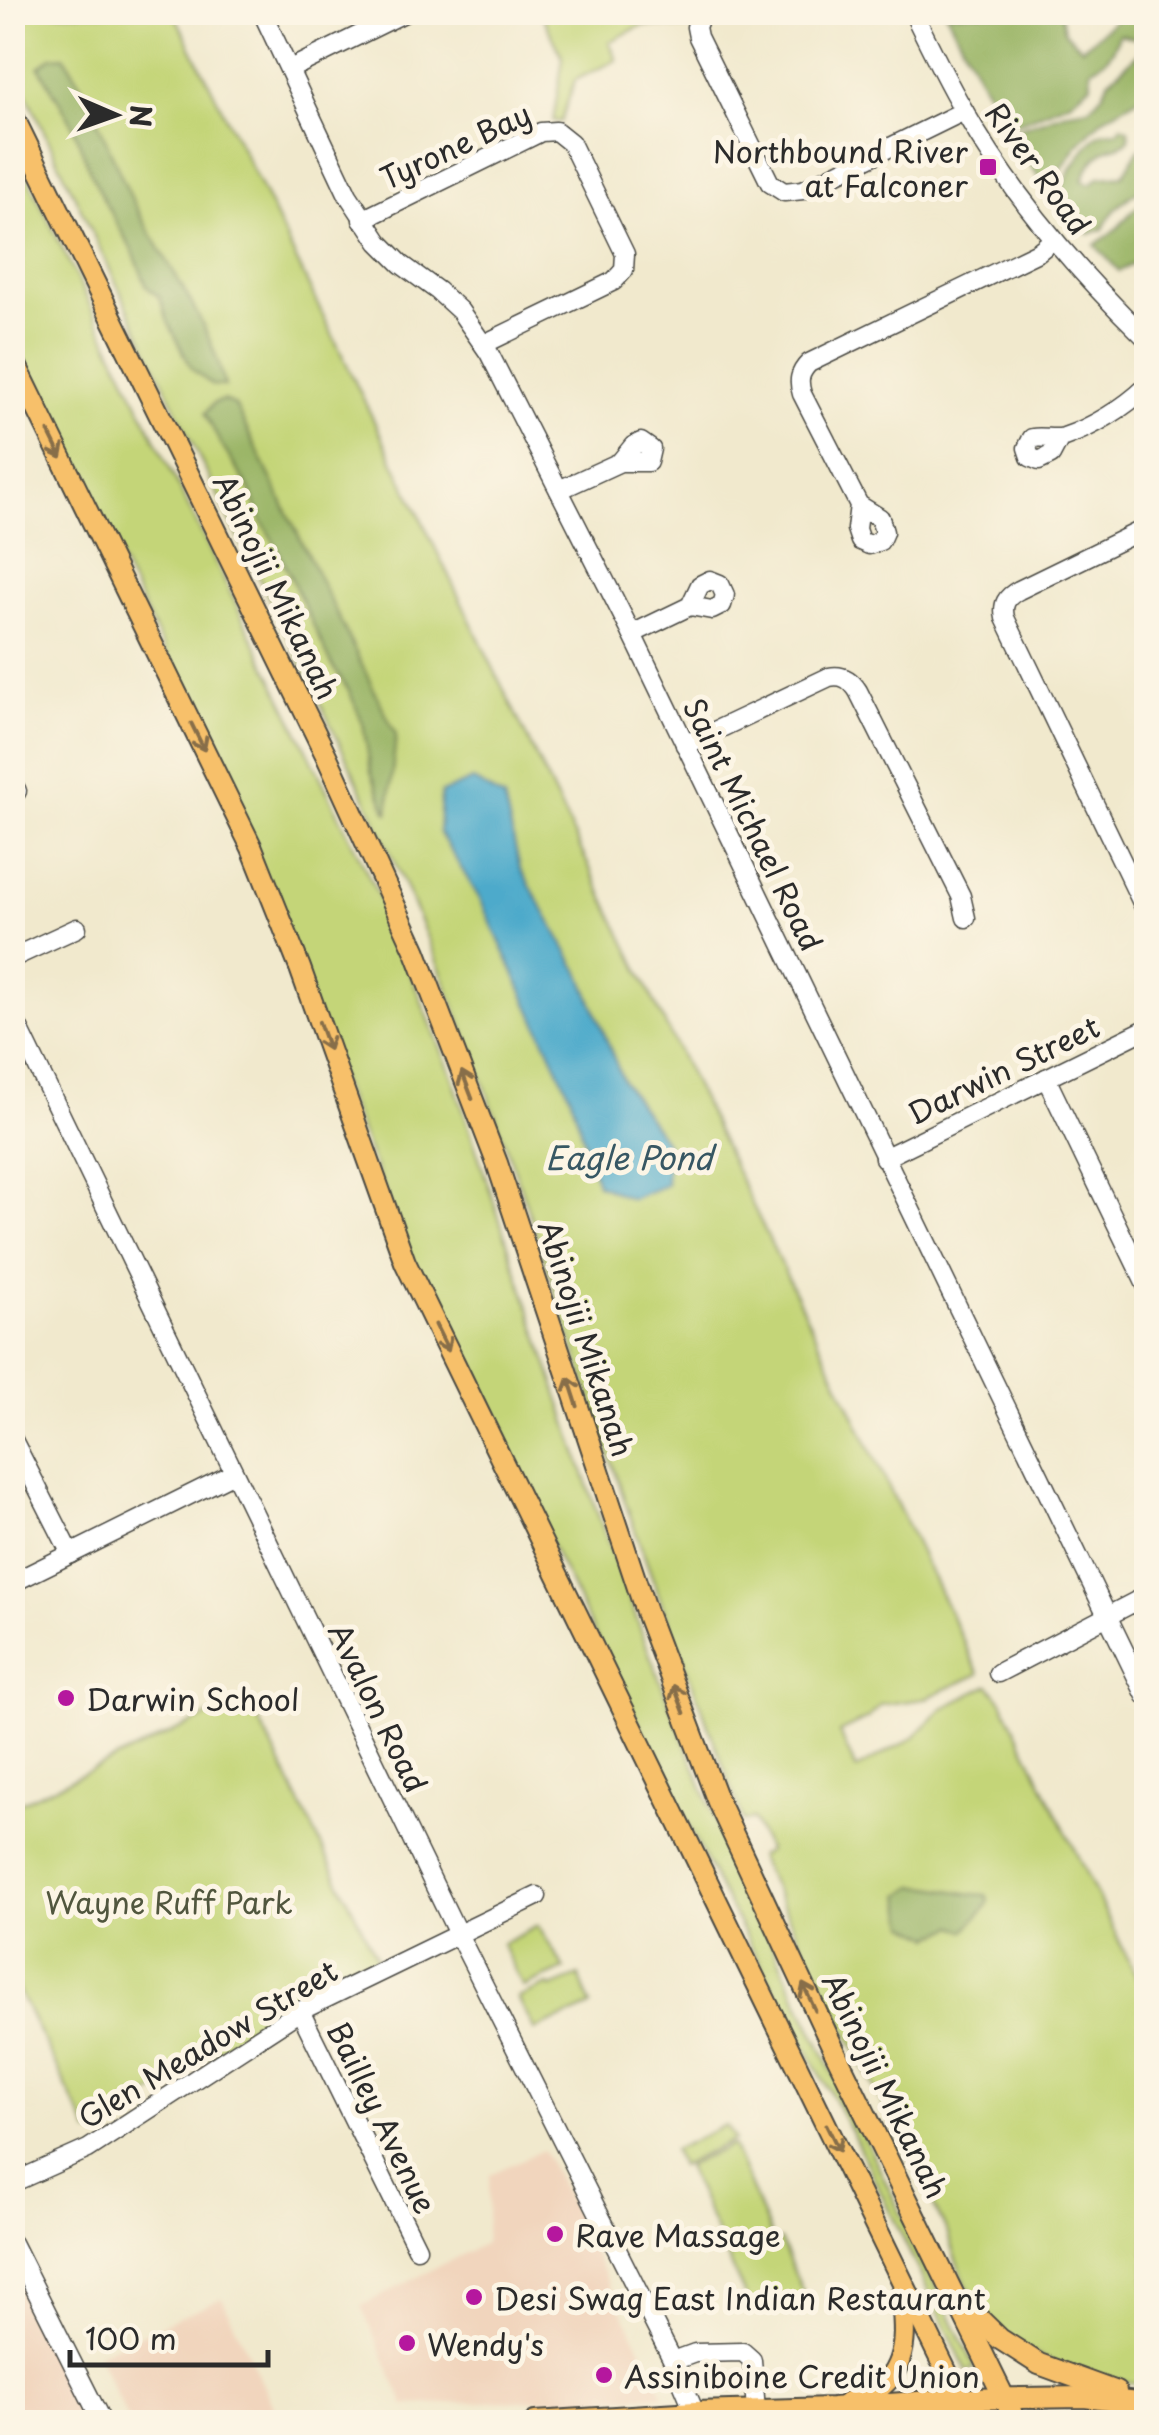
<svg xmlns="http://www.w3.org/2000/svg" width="1159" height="2435" viewBox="0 0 1159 2435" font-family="'Playpen Sans',sans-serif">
	<rect width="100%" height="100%" fill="#fcf5e5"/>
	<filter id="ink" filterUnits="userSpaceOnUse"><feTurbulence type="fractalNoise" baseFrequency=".01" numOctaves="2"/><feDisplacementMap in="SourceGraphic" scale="20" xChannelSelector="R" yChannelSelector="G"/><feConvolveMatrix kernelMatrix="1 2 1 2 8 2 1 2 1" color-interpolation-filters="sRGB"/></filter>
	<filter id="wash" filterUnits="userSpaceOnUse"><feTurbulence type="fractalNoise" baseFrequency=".0048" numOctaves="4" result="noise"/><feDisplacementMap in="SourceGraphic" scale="40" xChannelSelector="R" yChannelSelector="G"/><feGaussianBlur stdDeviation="2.25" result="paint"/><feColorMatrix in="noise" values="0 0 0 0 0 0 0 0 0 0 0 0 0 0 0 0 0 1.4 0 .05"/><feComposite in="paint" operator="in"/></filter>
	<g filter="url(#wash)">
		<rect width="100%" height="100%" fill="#f1e9cd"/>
		<g fill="#f1d5bd">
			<path d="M543 2150 664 2395 405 2405 361 2306 485 2243 490 2174Z"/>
			<path d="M18 2280 81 2422H13L12 2283Z"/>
			<path d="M222 2298 280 2421 129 2422 97 2354Z"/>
		</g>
		<g fill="#c4d578" stroke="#788052" stroke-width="2.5">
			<path d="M668 12 690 16 689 28 643 25 609 42 617 60 575 80 561 122 553 121 563 58 541 13Z"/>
			<path d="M13 13H174L261 187 979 1674 924 1699 880 1705 868 1718 839 1732 856 1769 913 1738 943 1708 989 1685 1002 1701 1146 1996V2385C1043 2369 976 2344 948 2234L758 1856 768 1851 753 1819 743 1821C707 1716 663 1613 627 1507 556 1299 494 1088 405 886 342 743 271 603 202 463 138 331 76 198 13 66Z"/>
			<path d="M12 145 379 897 452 1076 593 1501 650 1655 718 1826 794 1992 975 2367 967 2371 853 2135 716 1882 412 1260 184 691 13 339Z"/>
			<path d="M248 1698 377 1958 242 2035 90 2134 13 1980V1806Z"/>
			<path d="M538 1926 565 1969 523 1987 502 1944Z"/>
			<path d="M579 1976 591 2006 535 2030 518 1998 548 1985 551 1987Z"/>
			<path d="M726 2125 734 2140 680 2166 673 2150Z"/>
			<path d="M732 2145 774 2242 780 2240 808 2303 753 2313 686 2166Z"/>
		</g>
		<g fill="#9bb668" stroke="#63704a" stroke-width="2.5">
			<path d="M946 13H1061L1064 31 1082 48 1124 13H1146V28L1139 39 1119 34C1114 53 1108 60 1090 69L1091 84 1071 101 1006 128Z"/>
			<path d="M1139 53 1146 55V91L1140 97 1102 119 1077 145 1061 170 1041 179 1015 144 1012 135 1017 129 1069 111 1089 108 1103 93 1109 80Z"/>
			<path d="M64 56C96 105 112 163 140 215 171 270 210 323 225 386L212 385 192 369 168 322 160 298 147 287 134 254 105 202 88 166 71 121 39 67 51 57Z"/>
			<path d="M1122 126 1128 129 1129 139C1119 149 1115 145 1104 151 1094 158 1085 170 1083 181L1091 184 1099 177 1123 175 1139 149 1146 150V189C1130 191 1109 214 1103 229L1089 234 1061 195C1062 180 1087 140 1101 133 1106 130 1113 132 1118 131Z"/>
			<path d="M1146 202V249L1141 252 1137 262 1119 271 1095 245 1119 227 1133 210Z"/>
			<path d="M223 400 235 405 396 735 388 814 371 772 363 723 349 691 332 665 276 546 261 520 250 489 220 443 205 413 214 403Z"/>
			<path d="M914 1886C939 1886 960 1894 986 1895L989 1900C985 1913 973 1920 965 1931L955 1926 932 1937 907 1925 901 1895Z"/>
		</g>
		<path fill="#4daacb" stroke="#3c6a7b" stroke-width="2.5" d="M473 780 504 799 520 868 582 977 623 1081 668 1146 666 1185 631 1199 597 1184 571 1097 480 899 439 832 441 793Z"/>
	</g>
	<g filter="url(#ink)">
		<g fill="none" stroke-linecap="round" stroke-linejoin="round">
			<g stroke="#494843" stroke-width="21">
				<g id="minor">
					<path d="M262 12 348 195 379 242 401 264 438 291 460 311 489 353 632 634 1146 1696"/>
					<path d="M702 12 696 27 698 37 770 183 784 192 803 190 964 111"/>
					<path d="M913 12C929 45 945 78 963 109 1011 195 1076 270 1146 338"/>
					<path d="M290 69 406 12"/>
					<path d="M362 220 541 132 556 131 571 143 625 254 624 270 614 281 484 344"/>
					<path d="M1060 438 1051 455 1039 461 1030 457 1027 448 1032 438C1043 436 1054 440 1064 437 1093 427 1124 408 1146 387"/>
					<path d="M559 490 620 462H648L651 449 641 442 633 446 620 462"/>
					<path d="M859 505 880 518 884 532 880 541 869 545 860 541 856 529 859 505 802 394C798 381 799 373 809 363L1038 252 1053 240"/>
					<path d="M1146 528 1019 590C1006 597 1002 604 1005 618L1146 911"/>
					<path d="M632 634 690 606 712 610 722 605 725 595 720 584 710 580 700 585 690 606"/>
					<path d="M685 745 829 677C843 674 851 680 858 691L961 896 966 918"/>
					<path d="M12 782 17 791"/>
					<path d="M12 958 77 928"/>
					<path d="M12 1014 458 1934 673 2361 699 2422"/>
					<path d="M1046 1078 1146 1285"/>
					<path d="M884 1158 1146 1029"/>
					<path d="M12 1438 71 1554"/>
					<path d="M12 1583 234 1473"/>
					<path d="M998 1673 1146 1596"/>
					<path d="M300 2011 417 2248"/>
					<path d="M12 2183 88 2149 300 2011 537 1896"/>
					<path d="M12 2243 102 2422"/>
					<path d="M673 2361 695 2353 743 2352 752 2360 756 2410"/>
				</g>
			</g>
			<g stroke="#494843" stroke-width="24">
				<g id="major">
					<path d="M12 114 326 755 416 952 497 1163 647 1615 718 1802 835 2052 1016 2422"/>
					<path d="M12 357 252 848 300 968 405 1262 971 2422"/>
					<path d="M966 2306 1000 2339 1039 2364 1116 2392"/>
					<path d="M848 2402C860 2397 875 2393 884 2384 909 2361 905 2324 901 2294"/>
					<path d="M535 2422 695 2412 832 2408 960 2399 1084 2397 1146 2404"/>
				</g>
			</g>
			<use href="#minor" stroke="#fff" stroke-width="18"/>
			<use href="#major" stroke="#f7c06b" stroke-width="20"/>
		</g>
		<defs><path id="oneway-shaft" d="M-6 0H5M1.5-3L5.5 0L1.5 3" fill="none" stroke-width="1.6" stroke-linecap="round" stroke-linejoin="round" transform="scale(2.5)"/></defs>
		<g stroke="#876e48">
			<use href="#oneway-shaft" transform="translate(55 445) rotate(64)"/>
			<use href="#oneway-shaft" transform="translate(198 737) rotate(64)"/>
			<use href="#oneway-shaft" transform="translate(324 1036) rotate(70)"/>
			<use href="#oneway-shaft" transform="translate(467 1085) rotate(-111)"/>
			<use href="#oneway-shaft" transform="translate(442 1338) rotate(64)"/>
			<use href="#oneway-shaft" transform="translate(573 1392) rotate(-108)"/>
			<use href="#oneway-shaft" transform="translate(679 1699) rotate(-111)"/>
			<use href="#oneway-shaft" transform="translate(809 1997) rotate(-115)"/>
			<use href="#oneway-shaft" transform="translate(833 2138) rotate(64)"/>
		</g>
	</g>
	<g fill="#b5179e" stroke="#fcf5e5" stroke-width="4">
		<rect x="978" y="157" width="20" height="20" rx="5"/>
		<circle cx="66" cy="1698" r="10"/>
		<circle cx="555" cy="2234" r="10"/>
		<circle cx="474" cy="2297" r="10"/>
		<circle cx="407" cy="2343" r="10"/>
		<circle cx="604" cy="2375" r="10"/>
	</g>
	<g text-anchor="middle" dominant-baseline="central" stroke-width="10" stroke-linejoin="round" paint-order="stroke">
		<g font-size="30" fill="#2b2b2b" stroke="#fcf5e5">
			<text transform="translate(455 145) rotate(-25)">Tyrone Bay</text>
			<text transform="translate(1039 168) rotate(54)">River Road</text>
			<text transform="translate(277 586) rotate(64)">Abinojii Mikanah</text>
			<text transform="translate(754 824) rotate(64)">Saint Michael Road</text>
			<text transform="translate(1003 1069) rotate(-26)">Darwin Street</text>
			<text transform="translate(587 1338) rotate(72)">Abinojii Mikanah</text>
			<text transform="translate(379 1707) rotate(64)">Avalon Road</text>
			<text transform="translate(207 2043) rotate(-31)">Glen Meadow Street</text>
			<text transform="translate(886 2085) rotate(64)">Abinojii Mikanah</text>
			<text transform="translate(383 2117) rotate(64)">Bailley Avenue</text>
		</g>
		<g font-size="30" fill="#2b2b2b" stroke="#fcf5e5" text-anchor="start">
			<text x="968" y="150" text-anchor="end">Northbound River<tspan x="968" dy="34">at Falconer</tspan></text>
			<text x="86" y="1698">Darwin School</text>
			<text x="575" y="2234">Rave Massage</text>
			<text x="494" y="2297">Desi Swag East Indian Restaurant</text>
			<text x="427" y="2343">Wendy's</text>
			<text x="624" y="2375">Assiniboine Credit Union</text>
		</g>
		<g font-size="30" fill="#51563e" stroke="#fcf5e5">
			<text x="169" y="1901">Wayne Ruff Park</text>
		</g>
		<g font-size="32" font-style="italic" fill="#375763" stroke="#fcf5e5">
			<text x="629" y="1157">Eagle Pond</text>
		</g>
	</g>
	<rect width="1159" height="2435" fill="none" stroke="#fcf5e5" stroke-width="50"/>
	<g transform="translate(115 115) rotate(92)" stroke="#fcf5e5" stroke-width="8" paint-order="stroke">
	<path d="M0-8L18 38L0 25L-18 38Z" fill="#2b2b2b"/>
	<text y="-15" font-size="28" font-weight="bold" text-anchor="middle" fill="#2b2b2b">N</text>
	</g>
	<path d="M70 2350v15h198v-15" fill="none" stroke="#2b2b2b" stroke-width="5"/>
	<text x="85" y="2350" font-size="30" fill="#2b2b2b" stroke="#fcf5e5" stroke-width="8" paint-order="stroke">100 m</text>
</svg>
